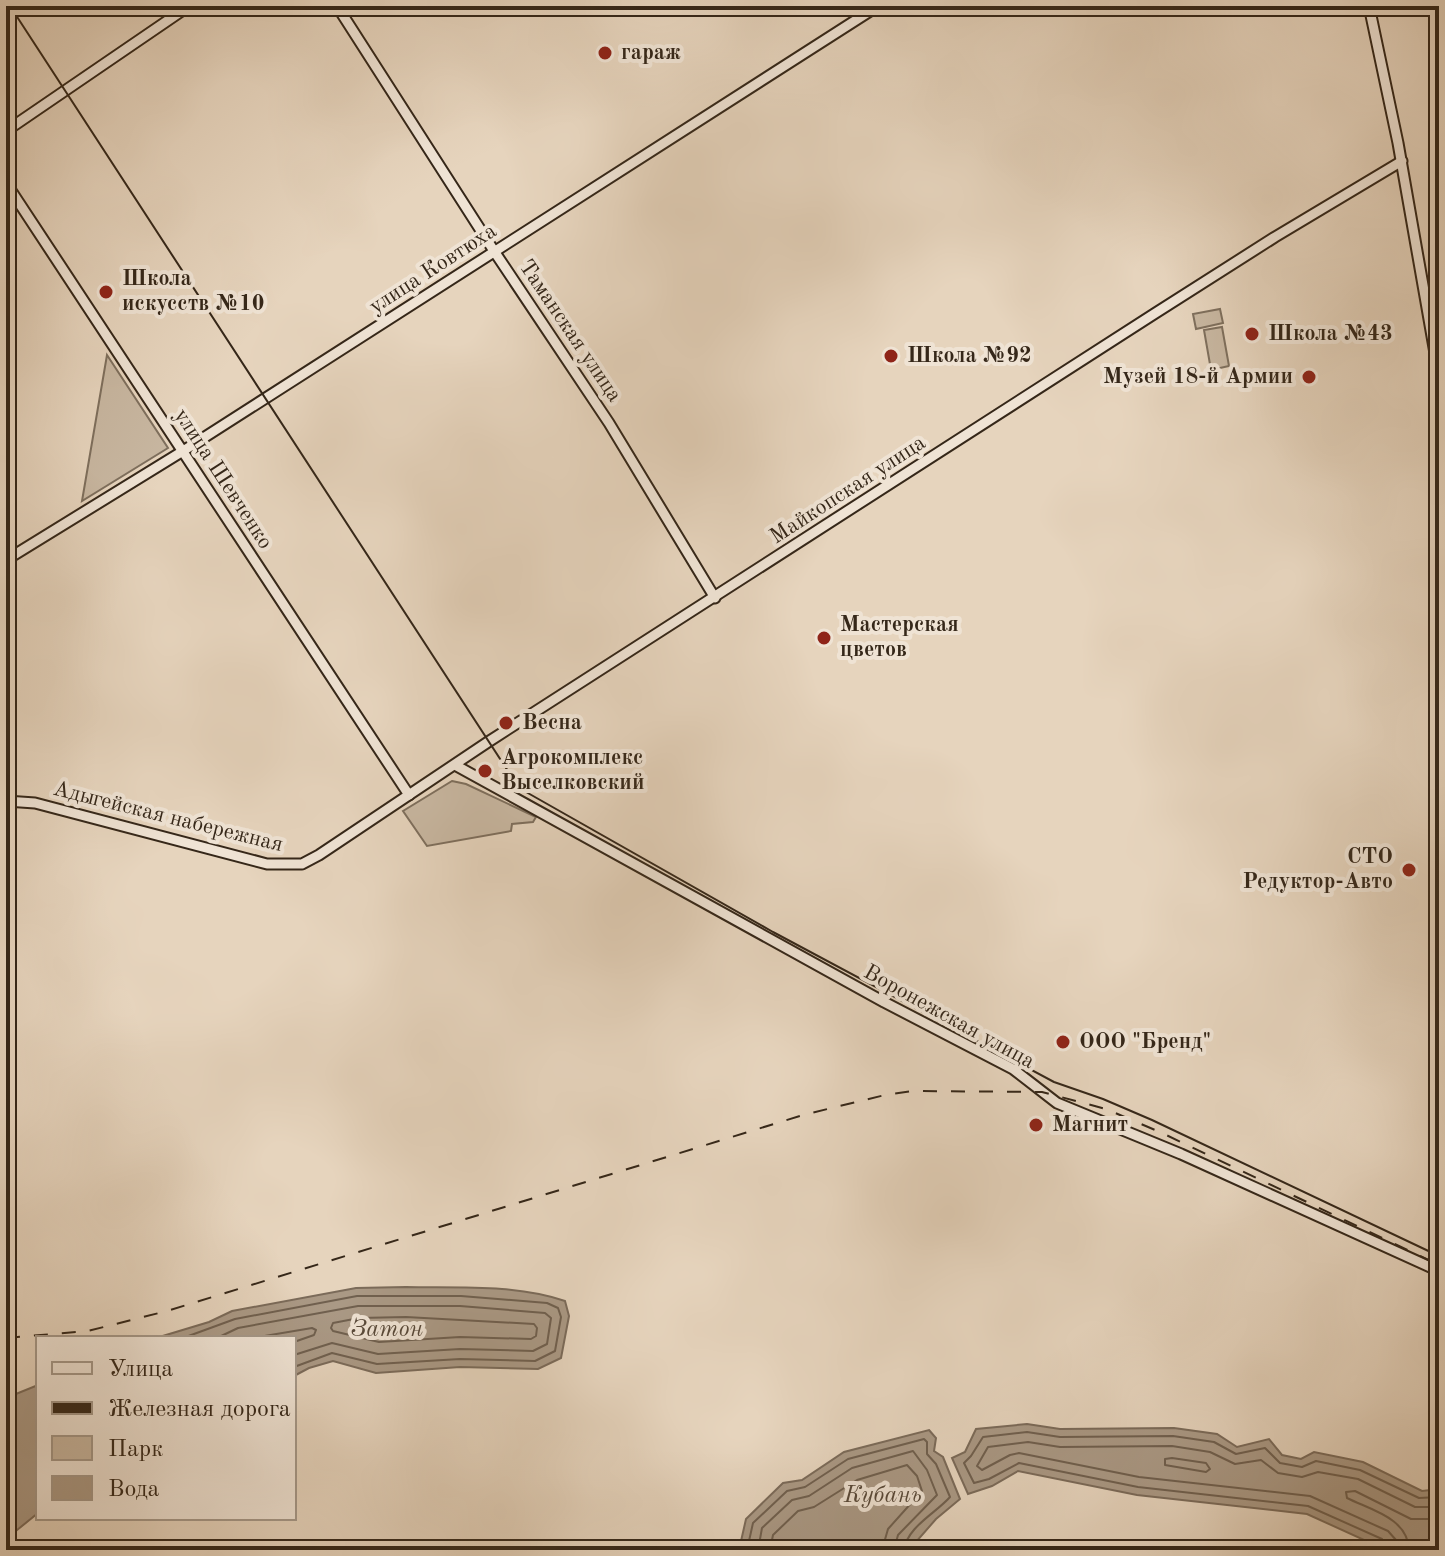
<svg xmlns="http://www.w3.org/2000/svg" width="1445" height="1556" viewBox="0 0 1445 1556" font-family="'Old Standard TT',serif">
	<rect width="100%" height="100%" fill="#e6d4bd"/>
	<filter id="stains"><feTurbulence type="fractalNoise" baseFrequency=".0025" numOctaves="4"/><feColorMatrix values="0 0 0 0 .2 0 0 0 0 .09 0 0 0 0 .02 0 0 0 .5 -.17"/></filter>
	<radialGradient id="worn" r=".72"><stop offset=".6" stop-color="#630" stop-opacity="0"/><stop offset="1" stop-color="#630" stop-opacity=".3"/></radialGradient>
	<g fill="#c8b7a1" stroke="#7e6f5d" stroke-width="2">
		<path d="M1220 309 1223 323 1196 329 1193 314Z"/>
		<path d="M1222 327 1229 366 1211 370 1204 330Z"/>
		<path d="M107 355 168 448 82 501Z"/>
		<path d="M452 781 466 784 536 817 533 822 512 824 511 831 427 846 403 811Z"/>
	</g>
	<g fill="#aa9985" stroke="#7b6b5a" stroke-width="2">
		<path d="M406 1287C457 1288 516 1284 565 1301L569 1316 561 1358 538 1369 460 1367 376 1373 333 1361 309 1368 294 1376V1338H156L209 1322 232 1311 356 1288Z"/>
		<path d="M38 1385V1513L6 1539V1398Z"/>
		<path d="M1027 1424 1060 1429 1174 1428 1217 1434 1237 1447 1269 1439 1282 1455 1301 1459 1314 1452 1363 1462 1422 1491 1439 1489V1550H1386L1307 1514 1137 1495 1018 1471 992 1486 968 1494 952 1458 965 1452 976 1429Z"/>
		<path d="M929 1430 936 1438 934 1451 943 1457 960 1499 936 1519 909 1550H739L746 1519 783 1483 802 1480 844 1452Z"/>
	</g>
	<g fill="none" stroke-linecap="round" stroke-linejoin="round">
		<g stroke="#70604f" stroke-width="2">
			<path d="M406 1317 534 1324 537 1328 536 1336 531 1339 460 1337 379 1342 333 1331 331 1328 333 1323 359 1318Z"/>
			<path d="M183 1338 235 1319 357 1296H461L547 1303 558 1308 561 1317 555 1351 535 1361 460 1359 377 1364 332 1353 294 1367"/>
			<path d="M217 1338 238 1328 358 1306H460L545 1313 551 1318 547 1344 533 1351 460 1349 378 1354 332 1343 294 1355"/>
			<path d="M252 1338 312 1328 316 1330 314 1335 294 1342"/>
			<path d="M1172 1458 1206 1463 1210 1469 1206 1472 1165 1465V1459Z"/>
			<path d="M747 1550 753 1523 787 1491 805 1487 848 1459 924 1439 927 1442V1454L936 1464 950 1497C936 1513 907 1527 904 1550"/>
			<path d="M758 1550 762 1528 792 1500 809 1496 852 1468 913 1451 927 1470 937 1495 898 1535 894 1550"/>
			<path d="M770 1550 773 1535 798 1511 814 1507 857 1480 907 1465 917 1476 922 1491 888 1529 882 1550"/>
			<path d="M1387 1550 1382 1539 1308 1506 1138 1487 1019 1463 989 1479 974 1483 964 1463 971 1456 983 1437 1027 1432 1060 1437 1173 1436 1214 1442 1236 1454 1265 1448 1280 1463 1302 1467 1316 1461 1360 1470 1419 1498 1439 1497"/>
			<path d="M1397 1550 1396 1540 1388 1531 1310 1496 1139 1477 1019 1453 1010 1455 982 1470 977 1466 988 1447 1028 1442 1060 1447 1172 1446 1210 1452 1235 1464 1261 1460 1278 1473 1302 1477 1318 1472 1358 1479 1415 1507H1439"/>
			<path d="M1409 1550C1408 1518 1371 1510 1347 1498L1346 1492 1355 1491 1411 1519H1439"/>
		</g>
		<g stroke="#352719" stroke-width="13">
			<g id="secondary">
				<path d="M337 6 494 251 609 423 715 598"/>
				<path d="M1369 6 1398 143 1439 376"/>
				<path d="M6 131 189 6"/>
				<path d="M6 183 409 795"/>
				<path d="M6 560 183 451 878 6"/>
				<path d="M455 765 884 1002 1013 1069 1057 1103 1181 1154 1439 1271"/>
				<path d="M6 801 35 803 267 864H302L319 855 488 742 1154 314 1275 237 1402 161"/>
			</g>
		</g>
		<use href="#secondary" stroke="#efe3d4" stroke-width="9"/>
		<path stroke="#352719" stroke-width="2" d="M10 6 519 788 773 932 1054 1082 1103 1099 1152 1120 1439 1256"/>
		<path stroke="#352719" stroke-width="2" stroke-dasharray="14 14" stroke-linecap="butt" d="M6 1338 88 1331 167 1311 803 1115 885 1095 912 1091 1042 1092 1106 1109 1162 1133 1439 1265"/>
	</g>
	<g fill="#8f2418" stroke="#efe3d4" stroke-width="3">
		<circle cx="605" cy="53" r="8"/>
		<circle cx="106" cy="292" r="8"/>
		<circle cx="1252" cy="334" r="8"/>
		<circle cx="891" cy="356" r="8"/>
		<circle cx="1309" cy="377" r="8"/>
		<circle cx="824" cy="638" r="8"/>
		<circle cx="506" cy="723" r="8"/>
		<circle cx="485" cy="771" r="8"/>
		<circle cx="1409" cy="870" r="8"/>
		<circle cx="1063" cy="1042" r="8"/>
		<circle cx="1036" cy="1125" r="8"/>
	</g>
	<g text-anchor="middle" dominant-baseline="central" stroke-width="8" stroke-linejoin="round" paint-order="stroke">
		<g font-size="22" font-weight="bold" fill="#352719" stroke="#efe3d4" text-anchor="start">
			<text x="621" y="53">гараж</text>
			<text x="122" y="279">Школа<tspan x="122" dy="25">искусств №10</tspan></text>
			<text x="1268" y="334">Школа №43</text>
			<text x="907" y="356">Школа №92</text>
			<text x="1293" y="377" text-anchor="end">Музей 18-й Армии</text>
			<text x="840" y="625">Мастерская<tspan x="840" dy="25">цветов</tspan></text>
			<text x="522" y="723">Весна</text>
			<text x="501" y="758">Агрокомплекс<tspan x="501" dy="25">Выселковский</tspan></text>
			<text x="1393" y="857" text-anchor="end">СТО<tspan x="1393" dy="25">Редуктор-Авто</tspan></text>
			<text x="1079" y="1042">ООО "Бренд"</text>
			<text x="1052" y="1125">Магнит</text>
		</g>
		<g font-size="22" fill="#352719" stroke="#efe3d4">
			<text transform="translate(433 269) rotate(-33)">улица Ковтюха</text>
			<text transform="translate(570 331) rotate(56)">Таманская улица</text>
			<text transform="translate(223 479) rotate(57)">улица Шевченко</text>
			<text transform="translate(848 490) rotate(-33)">Майкопская улица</text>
			<text transform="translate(168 817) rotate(14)">Адыгейская набережная</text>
			<text transform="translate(949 1017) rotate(29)">Воронежская улица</text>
		</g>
		<g font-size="24" font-style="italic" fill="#584939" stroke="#efe3d4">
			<text x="387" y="1330">Затон</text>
			<text x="883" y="1496">Кубань</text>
		</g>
	</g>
	<rect width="1445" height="1556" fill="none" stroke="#e6d4bd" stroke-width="32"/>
	<rect x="8" y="8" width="1429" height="1540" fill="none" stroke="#352719" stroke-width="4"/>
	<rect x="16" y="16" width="1413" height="1524" fill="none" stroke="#352719" stroke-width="2"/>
	<rect x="36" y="1336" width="260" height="184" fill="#efe3d4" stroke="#a59889" stroke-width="2"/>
	<rect x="52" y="1362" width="40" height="12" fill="#efe3d4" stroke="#a59889" stroke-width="2"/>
	<text x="108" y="1376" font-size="24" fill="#352719">Улица</text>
	<rect x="52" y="1402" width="40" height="12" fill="#352719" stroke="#a59889" stroke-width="2"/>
	<text x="108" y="1416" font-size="24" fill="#352719">Железная дорога</text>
	<rect x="52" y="1436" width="40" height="24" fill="#c8b7a1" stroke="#a59889" stroke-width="2"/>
	<text x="108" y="1456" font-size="24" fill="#352719">Парк</text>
	<rect x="52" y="1476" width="40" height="24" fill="#aa9985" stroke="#a59889" stroke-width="2"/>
	<text x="108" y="1496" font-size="24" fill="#352719">Вода</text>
	<rect width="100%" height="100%" filter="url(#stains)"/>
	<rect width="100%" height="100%" fill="url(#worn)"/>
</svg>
